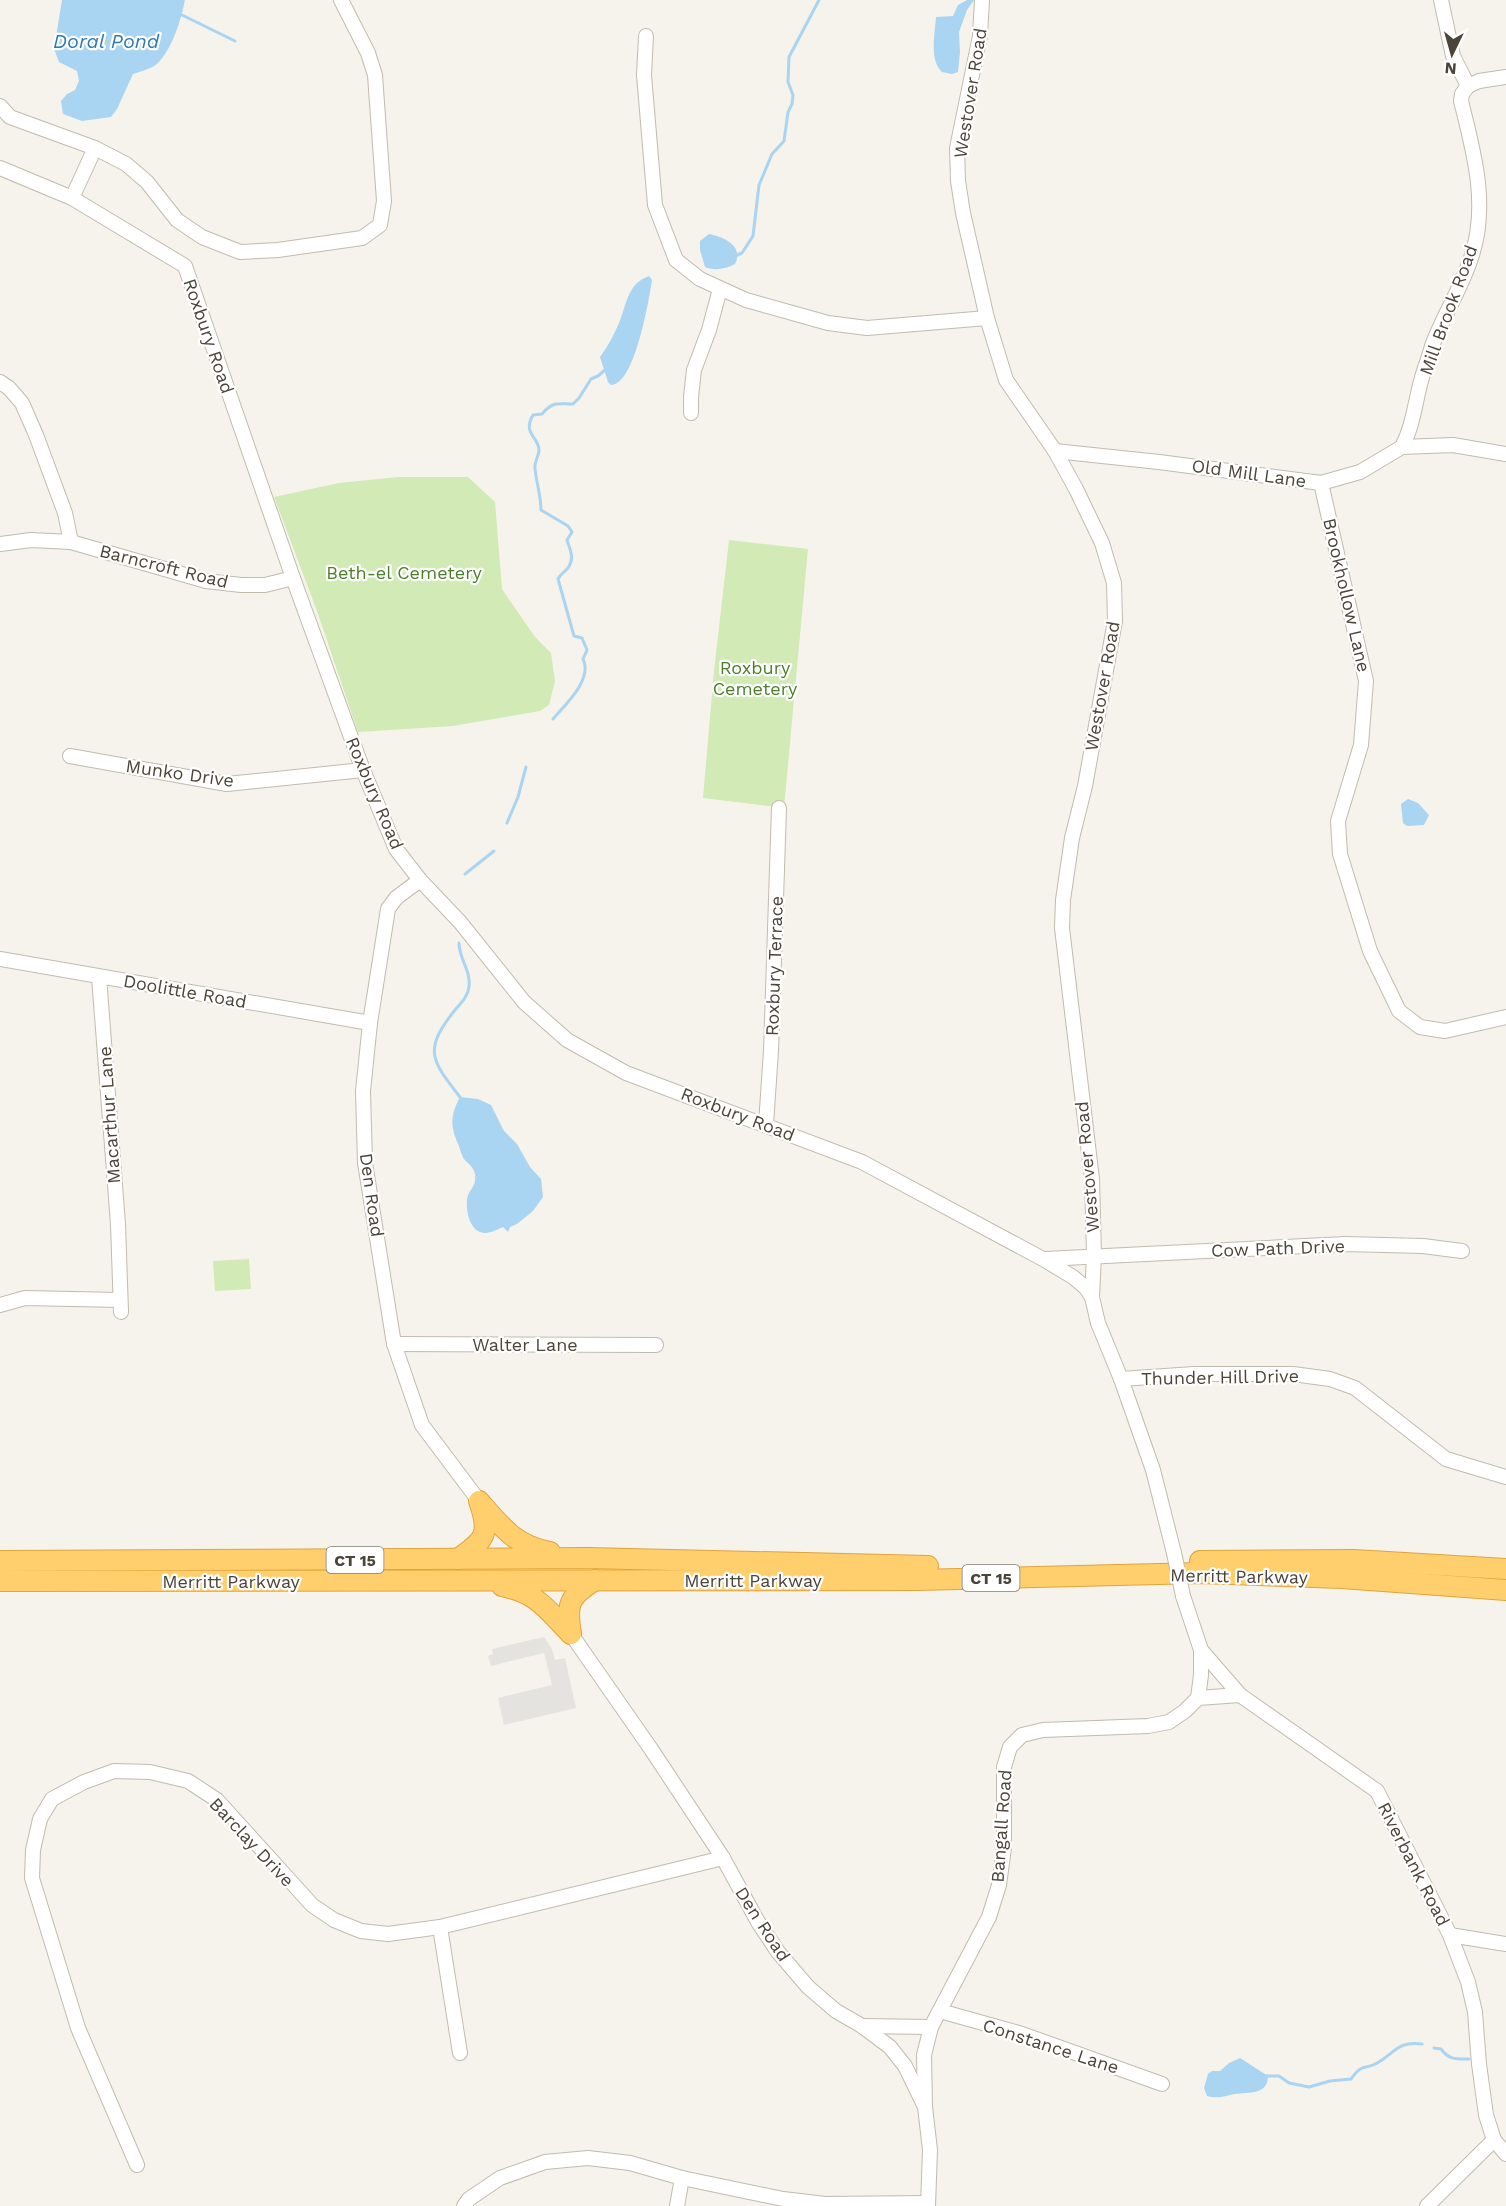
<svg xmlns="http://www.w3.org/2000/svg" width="1506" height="2206" viewBox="0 0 1506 2206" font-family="'Work Sans',sans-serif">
	<rect width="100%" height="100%" fill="#f6f3ec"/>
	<g fill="#d2eab5">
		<path d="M398 477H468L495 502 502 589 535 637 551 653 555 681 549 705 540 711 453 726 358 732 317 611 274 497 339 483Z"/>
		<path d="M729 540 808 549 784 808 703 798 714 671Z"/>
		<path d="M249 1259 251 1289 215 1291 213 1261Z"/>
	</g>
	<path fill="#e5e3e0" d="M544 1637 552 1649 555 1660 565 1658 576 1708 504 1725 498 1698 552 1685 544 1653 491 1666 488 1656 493 1654 492 1649Z"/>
	<g fill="#a9d4f2">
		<path d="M62 0H185C181 20 173 46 159 62 152 69 142 71 133 74L117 109 111 117 82 121 63 114 61 101 67 94 75 90 79 81 77 71 59 62 54 49Z"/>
		<path d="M967 0H974L967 10 959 32 960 52 958 72 952 74 942 72C929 60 935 33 936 17L953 16 958 5Z"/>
		<path d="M709 234C724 237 744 246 735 264 726 269 714 271 705 267L700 250V241Z"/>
		<path d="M649 276 652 280C649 299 635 385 611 385L608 382 600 357C608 346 614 335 619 323 627 304 627 284 649 276Z"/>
		<path d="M1408 799 1418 803 1429 815 1424 825 1407 826 1403 823 1401 804Z"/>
		<path d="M460 1097 478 1099 491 1105 504 1131 517 1144 530 1167 541 1179 543 1197 533 1211 517 1224 510 1227 508 1232 503 1227C498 1229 491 1233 485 1233 470 1233 466 1212 467 1200 468 1189 477 1188 475 1174 473 1166 469 1165 464 1159 462 1156 460 1150 459 1146 450 1127 450 1116 460 1097Z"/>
		<path d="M1240 2058 1268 2076C1268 2095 1249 2092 1235 2094 1225 2096 1217 2099 1207 2096L1204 2088 1208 2074 1212 2071H1220L1229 2063Z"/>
	</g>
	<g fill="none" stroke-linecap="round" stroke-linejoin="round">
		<g stroke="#a9d4f2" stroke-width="3">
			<path d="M182 15 235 41"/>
			<path d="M735 256 742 253 753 236 759 185 772 154 784 141 788 112 792 104 793 95 788 82 789 57 819 0"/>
			<path d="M553 719C566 704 593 679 583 659L587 650 582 638 574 636 558 579C561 573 564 573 568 568 575 558 570 550 567 540L572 532 568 526 541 510C541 495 536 482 535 468 534 462 539 456 539 450 539 437 522 434 533 415L542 414C553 401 557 404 573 404L579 398 591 379 598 376 606 369"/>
			<path d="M507 823 518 797 526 767"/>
			<path d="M465 874 494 851"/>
			<path d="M459 943C459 959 471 970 469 987 468 996 461 1003 455 1010 423 1050 431 1060 460 1097"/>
			<path d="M1434 2048 1441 2049C1449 2060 1456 2059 1469 2059"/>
			<path d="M1266 2076H1279L1289 2083 1309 2087 1330 2081 1351 2079C1364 2061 1365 2071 1379 2062 1396 2051 1399 2041 1422 2044"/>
		</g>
		<g stroke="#c2bbae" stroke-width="16">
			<g id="minor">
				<path d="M982 0 980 36 957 148 958 181 963 213 987 318 1006 380 1055 451 1076 489 1102 543 1114 583 1115 621 1085 786 1072 838 1063 900 1062 928 1092 1179 1094 1255 1092 1297 1098 1323 1121 1379 1153 1470 1174 1553"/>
				<path d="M1441 0 1453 56 1468 86"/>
				<path d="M646 36 644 75 655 205 676 260 700 279 746 300 828 323 867 328 987 318"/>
				<path d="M1468 86 1479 81 1506 77"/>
				<path d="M0 106 10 117 95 148 126 164 147 182 177 220 202 237 240 252 278 250 362 238 380 225 384 201 375 75 368 53 341 0"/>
				<path d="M0 168 72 198 185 266 293 578 363 770 396 849 420 880 460 922 524 1002 567 1040 626 1073 862 1162 1043 1259 1073 1277 1086 1288 1092 1297"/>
				<path d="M72 198 95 148"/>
				<path d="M0 382 9 388 22 403 36 435 65 513 71 542"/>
				<path d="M691 413V397L694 370 709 330 720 289"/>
				<path d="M1402 447C1413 426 1415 403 1421 381 1424 369 1429 358 1432 346 1443 316 1461 289 1471 258 1489 206 1474 153 1461 101L1462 94 1468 86"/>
				<path d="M1055 451 1159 462 1321 483 1360 472 1402 447 1453 445 1506 454"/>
				<path d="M1321 483 1366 681 1361 745 1338 821 1340 854 1370 951 1399 1011 1420 1027 1445 1031 1506 1017"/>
				<path d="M0 544 31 540 71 542 206 581 241 585H265L293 578"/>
				<path d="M70 756 227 784 363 770"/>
				<path d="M420 880 396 898 388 909 370 1023 363 1091 365 1163 394 1344 422 1425 479 1501"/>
				<path d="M0 959 370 1023"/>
				<path d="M99 977 118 1224 121 1312"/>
				<path d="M766 1124 771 1051 779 808"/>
				<path d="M1045 1259 1345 1244 1423 1246 1462 1251"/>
				<path d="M0 1305 25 1298 120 1300"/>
				<path d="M394 1344 656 1345"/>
				<path d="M1121 1379 1194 1374H1293L1330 1379 1355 1388 1446 1459 1506 1477"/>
				<path d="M1183 1596 1201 1650 1240 1695 1377 1791 1450 1935 1468 1982 1475 2012 1479 2064 1486 2115 1494 2140 1506 2154"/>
				<path d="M571 1634 651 1749 723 1858 758 1922 778 1952 808 1987 836 2011 862 2026 890 2047 905 2066 925 2107 930 2150 928 2206"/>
				<path d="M1198 1698 1201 1675V1650"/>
				<path d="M440 1927 460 2053"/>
				<path d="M1450 1935 1506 1944"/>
				<path d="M940 2011 1022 2034 1162 2084"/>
				<path d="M862 2026 931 2027"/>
				<path d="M925 2105 924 2055 931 2027 989 1917 999 1885 1004 1848V1767L1010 1747 1022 1735 1043 1730 1148 1726 1169 1722 1185 1711 1198 1698 1240 1695"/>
				<path d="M137 2165 78 2028 32 1878 33 1850 40 1819 52 1799 84 1782 114 1771 150 1772 188 1781 217 1800 312 1905 334 1920 361 1931 388 1934 440 1927 723 1858"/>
				<path d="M464 2206 469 2199 500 2178 545 2162 588 2158 630 2163 682 2178 783 2199 825 2204 928 2203"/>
				<path d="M677 2206 682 2178"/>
				<path d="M1427 2206 1494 2140"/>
			</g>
		</g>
		<g stroke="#e0a43c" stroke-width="22">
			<g id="highway">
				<path d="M479 1501C501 1526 515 1546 550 1552"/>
				<path d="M458 1559C483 1541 491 1536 480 1504"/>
				<path d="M0 1561 588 1558 928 1566"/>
				<path d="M1200 1561 1354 1560 1506 1569"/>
				<path d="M0 1581 917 1580 1200 1573 1342 1578 1506 1590"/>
				<path d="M502 1586C539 1594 546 1609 571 1634"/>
				<path d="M571 1634C566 1603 569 1597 595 1580"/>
			</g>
		</g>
		<use href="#minor" stroke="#fff" stroke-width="14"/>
		<use href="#highway" stroke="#ffcf6e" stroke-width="20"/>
		<g stroke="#c2bbae" stroke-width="16" stroke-linecap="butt">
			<path id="minor-bridge" d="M1174 1553 1183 1596"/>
		</g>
		<use href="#minor-bridge" stroke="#fff" stroke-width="14"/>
	</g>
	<g text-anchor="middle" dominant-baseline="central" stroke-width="4.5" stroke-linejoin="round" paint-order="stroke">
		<g fill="#fff" stroke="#817c74" stroke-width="1.5">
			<rect x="326.5" y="1547" width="57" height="26" rx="4.5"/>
			<rect x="962.5" y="1565" width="57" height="26" rx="4.5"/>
		</g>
		<g font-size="16" font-weight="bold" fill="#4b4439">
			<text x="355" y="1560">CT 15</text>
			<text x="991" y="1578">CT 15</text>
		</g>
		<g font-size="18" fill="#4b4439" stroke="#fff">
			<text transform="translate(970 93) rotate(-81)">Westover Road</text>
			<text transform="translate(1448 310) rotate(-70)">Mill Brook Road</text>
			<text transform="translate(209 336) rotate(71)">Roxbury Road</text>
			<text transform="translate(1249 473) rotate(8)">Old Mill Lane</text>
			<text transform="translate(164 566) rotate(14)">Barncroft Road</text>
			<text transform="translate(1347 595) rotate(77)">Brookhollow Lane</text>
			<text transform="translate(1102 686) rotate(-80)">Westover Road</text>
			<text transform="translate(180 773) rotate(8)">Munko Drive</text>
			<text transform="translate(375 793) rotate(67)">Roxbury Road</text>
			<text transform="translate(774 966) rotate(-88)">Roxbury Terrace</text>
			<text transform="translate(185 991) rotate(10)">Doolittle Road</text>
			<text transform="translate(738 1114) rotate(21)">Roxbury Road</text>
			<text transform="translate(109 1115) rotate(-94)">Macarthur Lane</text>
			<text transform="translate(1087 1167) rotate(-95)">Westover Road</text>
			<text transform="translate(372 1195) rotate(82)">Den Road</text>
			<text transform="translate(1278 1248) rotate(-2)">Cow Path Drive</text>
			<text x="525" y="1344">Walter Lane</text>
			<text transform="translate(1220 1377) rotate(-1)">Thunder Hill Drive</text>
			<text transform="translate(1239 1576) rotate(1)">Merritt Parkway</text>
			<text x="753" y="1580">Merritt Parkway</text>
			<text x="231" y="1581">Merritt Parkway</text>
			<text transform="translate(1001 1826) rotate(-86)">Bangall Road</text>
			<text transform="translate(252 1842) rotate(47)">Barclay Drive</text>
			<text transform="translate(1414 1864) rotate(63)">Riverbank Road</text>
			<text transform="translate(763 1924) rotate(57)">Den Road</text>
			<text transform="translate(1051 2046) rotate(18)">Constance Lane</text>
		</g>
		<g font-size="18" fill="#4a7f2a" stroke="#fff">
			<text x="404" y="572">Beth-el Cemetery</text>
			<text x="755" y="667">Roxbury<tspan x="755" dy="21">Cemetery</tspan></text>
		</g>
		<g font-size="20" font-style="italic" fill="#2e7ab2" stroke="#fff">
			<text x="106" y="41">Doral Pond</text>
		</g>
	</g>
	<g transform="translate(1452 54) rotate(185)" stroke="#ffffff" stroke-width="4.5" paint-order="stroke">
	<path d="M0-4.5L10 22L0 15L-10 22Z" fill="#4b4439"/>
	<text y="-9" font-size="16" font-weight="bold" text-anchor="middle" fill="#4b4439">N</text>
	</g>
</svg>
